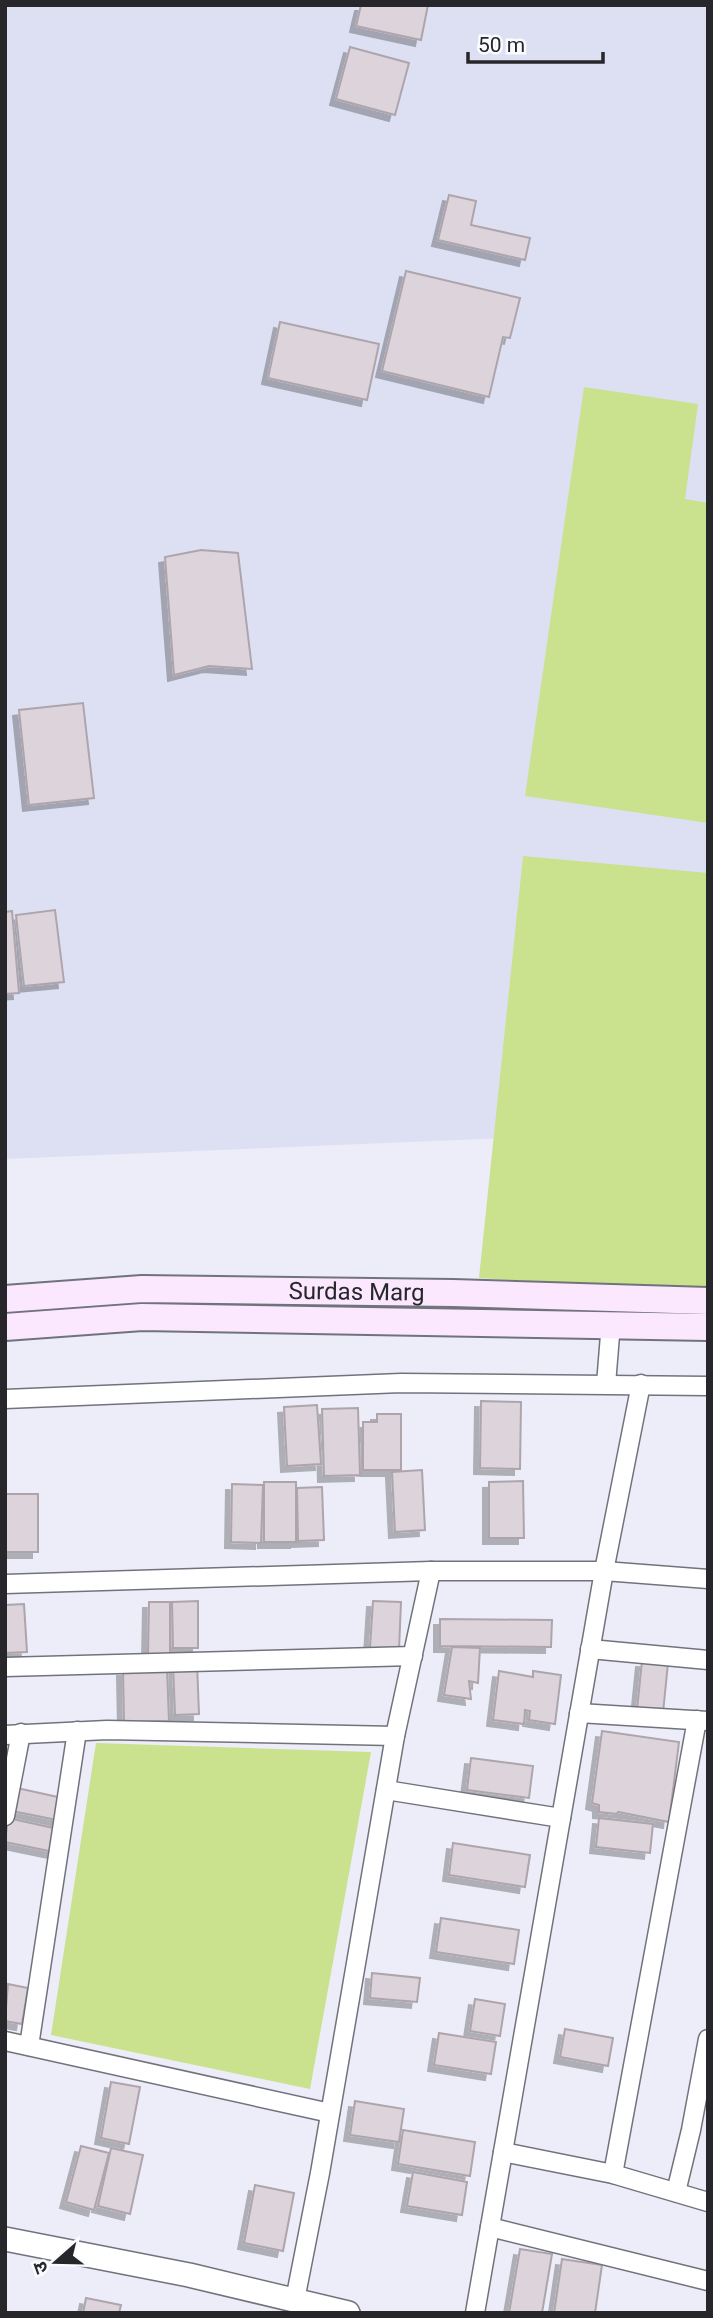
<svg xmlns="http://www.w3.org/2000/svg" width="713" height="2318" viewBox="0 0 713 2318" font-family="Roboto,'Noto Sans Devanagari',sans-serif">
	<defs>
		<filter id="shadow"><feDropShadow dx="-6" dy="6" stdDeviation="0" flood-color="#0004"/></filter>
	</defs>
	<rect width="100%" height="100%" fill="#ecedf8"/>
	<path fill="#dde0f2" d="M5 5H708V1149L527 1137 5 1159Z"/>
	<g fill="#cae18e">
		<path d="M584 387 698 404 685 499 708 503V823L525 796Z"/>
		<path d="M523 856 708 873V1292L479 1278Z"/>
		<path d="M96 1743 371 1752 310 2089 51 2035Z"/>
	</g>
	<g fill="#ddd3da" stroke="#aea5ac" stroke-width="2" filter="url(#shadow)">
		<path d="M361 5H428L421 40 356 26Z"/>
		<path d="M350 47 409 63 395 115 336 99Z"/>
		<path d="M449 195 476 201 471 225 530 238 525 260 438 240Z"/>
		<path d="M406 271 520 298 510 338 503 337 489 397 382 371Z"/>
		<path d="M280 322 379 344 367 400 268 378Z"/>
		<path d="M201 550 238 553 252 669 209 666 174 675 165 557Z"/>
		<path d="M83 703 94 798 29 805 19 710Z"/>
		<path d="M55 910 64 982 24 986 16 915Z"/>
		<path d="M12 911 19 993 5 994V912Z"/>
		<path d="M481 1401 521 1402 520 1469 480 1468Z"/>
		<path d="M317 1405 321 1464 287 1466 284 1407Z"/>
		<path d="M358 1408 360 1475 324 1476 322 1409Z"/>
		<path d="M377 1414H401V1470H363V1422H377Z"/>
		<path d="M422 1470 425 1530 395 1532 392 1472Z"/>
		<path d="M523 1481 524 1538H489V1482Z"/>
		<rect x="264" y="1482" width="32" height="60"/>
		<path d="M232 1484 263 1485 261 1543 231 1542Z"/>
		<path d="M322 1487 324 1540 298 1541 297 1488Z"/>
		<path d="M6 1494H38V1552H5Z"/>
		<path d="M198 1601V1648H173L172 1602Z"/>
		<path d="M373 1601 401 1602 399 1650 370 1648Z"/>
		<path d="M149 1602H170V1655L148 1654Z"/>
		<path d="M24 1604 27 1652 5 1653V1605Z"/>
		<path d="M440 1619 552 1620 551 1647 440 1646Z"/>
		<path d="M452 1647 480 1648 478 1683 469 1681 471 1699 444 1695Z"/>
		<path d="M642 1661 668 1663 663 1713 637 1710Z"/>
		<path d="M197 1663 199 1714 175 1715 173 1664Z"/>
		<path d="M167 1669 169 1721 124 1722 123 1670Z"/>
		<path d="M499 1671 533 1677V1671L561 1675 555 1724 529 1720 530 1711 525 1710 524 1724 493 1720Z"/>
		<path d="M602 1731 679 1742 669 1822 618 1812 617 1814 599 1812V1805L592 1803Z"/>
		<path d="M471 1758 533 1766 529 1798 467 1790Z"/>
		<path d="M17 1788 67 1799 62 1821 12 1811Z"/>
		<path d="M8 1818 58 1829 54 1852 5 1842Z"/>
		<path d="M599 1818 653 1824 650 1853 596 1847Z"/>
		<path d="M453 1843 530 1855 525 1887 449 1875Z"/>
		<path d="M441 1918 519 1930 514 1964 436 1952Z"/>
		<path d="M372 1973 420 1978 417 2002 370 1998Z"/>
		<path d="M8 1984 28 1988 22 2024 5 2021Z"/>
		<path d="M475 1999 505 2004 500 2036 470 2031Z"/>
		<path d="M565 2029 613 2038 608 2066 560 2057Z"/>
		<path d="M439 2033 496 2042 491 2074 434 2065Z"/>
		<path d="M111 2082 140 2087 129 2144 101 2138Z"/>
		<path d="M355 2101 404 2109 399 2142 350 2135Z"/>
		<path d="M403 2130 475 2142 470 2176 398 2164Z"/>
		<path d="M81 2146 109 2153 94 2210 66 2202Z"/>
		<path d="M111 2148 143 2155 130 2214 98 2206Z"/>
		<path d="M413 2172 467 2182 462 2215 407 2206Z"/>
		<path d="M255 2185 294 2193 283 2251 244 2243Z"/>
		<path d="M520 2249 552 2254 542 2313H509Z"/>
		<path d="M562 2259 602 2265 595 2313H554Z"/>
		<path d="M86 2298 121 2305 119 2313H83Z"/>
	</g>
	<g fill="none" stroke-linecap="round" stroke-linejoin="round">
		<g stroke="#71737c" stroke-width="21">
			<g id="minor">
				<path d="M606 1384 611 1323"/>
				<path d="M5 1399 401 1383 708 1386"/>
				<path d="M5 1584 431 1571H604L708 1579"/>
				<path d="M590 1649 708 1660"/>
				<path d="M5 1667 413 1656"/>
				<path d="M579 1713 708 1721"/>
				<path d="M5 1735 107 1730 395 1736"/>
				<path d="M386 1790 561 1818"/>
				<path d="M5 1816 21 1733"/>
				<path d="M5 2041 330 2113"/>
				<path d="M29 2046 77 1731"/>
				<path d="M503 2152 613 2174 708 2202"/>
				<path d="M613 2174 697 1720"/>
				<path d="M676 2192 691 2130 708 2039"/>
				<path d="M490 2227 708 2281"/>
				<path d="M295 2300 320 2173 395 1736 431 1571"/>
				<path d="M475 2313 604 1571 641 1384"/>
			</g>
		</g>
		<g stroke="#71737c" stroke-width="26">
			<path id="tertiary" d="M5 2239 189 2275 348 2313"/>
		</g>
		<g stroke="#71737c" stroke-width="30">
			<g id="secondary">
				<path id="s1" d="M5 1299 142 1289 453 1293 708 1301"/>
				<path d="M5 1327 142 1317 708 1327"/>
			</g>
		</g>
		<use href="#minor" stroke="#fff" stroke-width="18"/>
		<use href="#tertiary" stroke="#fff" stroke-width="23"/>
		<use href="#secondary" stroke="#fbe8fe" stroke-width="26"/>
	</g>
	<g text-anchor="middle" dominant-baseline="central" stroke-width="6" stroke-linejoin="round" paint-order="stroke">
		<g font-size="24" fill="#27272b" stroke="#fafbff">
			<text stroke="none"><textPath href="#s1" startOffset="352">Surdas Marg</textPath></text>
		</g>
	</g>
	<rect width="713" height="2318" fill="none" stroke="#27272b" stroke-width="14"/>
	<g transform="translate(56 2262) rotate(250)" stroke="#fafbff" stroke-width="5" paint-order="stroke">
	<path d="M0-5L12 26L0 18L-12 26Z" fill="#27272b"/>
	<text y="-10" font-size="19" font-weight="bold" text-anchor="middle" fill="#27272b">उ</text>
	</g>
	<path d="M468 52v10h135v-10" fill="none" stroke="#27272b" stroke-width="3.5"/>
	<text x="478" y="52" font-size="21" fill="#27272b" stroke="#fafbff" stroke-width="5" paint-order="stroke">50 m</text>
</svg>
